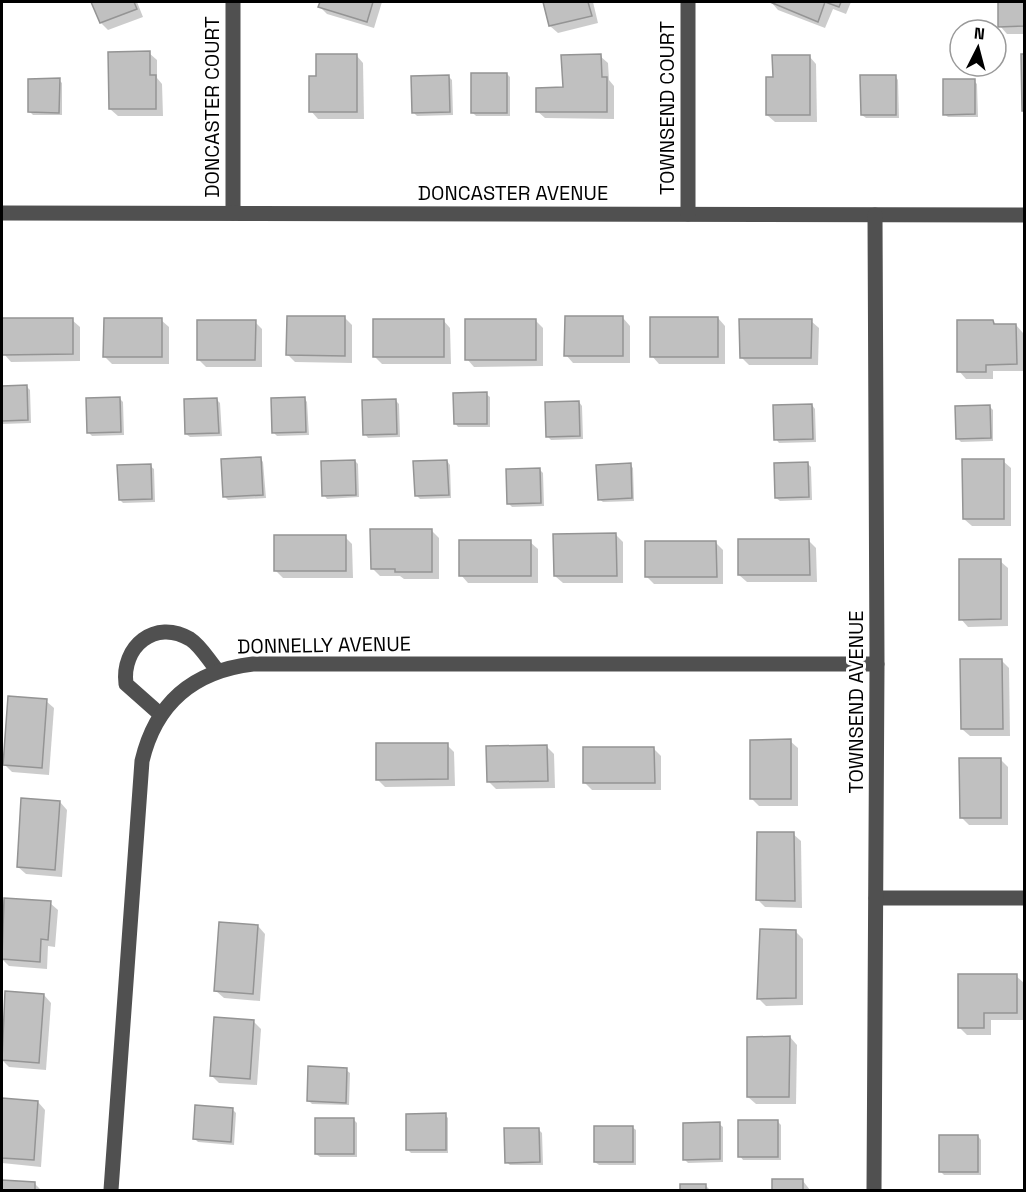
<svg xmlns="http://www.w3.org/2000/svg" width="1026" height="1192" viewBox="0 0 1026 1192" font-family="'Space Grotesk',sans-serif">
	<rect width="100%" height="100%" fill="#fff"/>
	<g fill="#0003">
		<path d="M93 2H137L143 17 108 30 101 23Z"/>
		<path d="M321 2H382L374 28 327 14 320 7Z"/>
		<path d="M544 2H593L598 23 558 33 550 26Z"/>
		<path d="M771 2H851L846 14 833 9 825 28 778 10Z"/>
		<path d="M999 2H1024V34H1007L1000 26Z"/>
		<path d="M149 53 157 60V78L162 84 163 116H118L110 109Z"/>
		<path d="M356 55 363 63 364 119H318L311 111 318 77Z"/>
		<path d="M1023 55H1024V112L1023 111Z"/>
		<path d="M600 56 608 63 609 80 614 86V119L545 118 537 111Z"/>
		<path d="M809 56 816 64 817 122H775L767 115 774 78Z"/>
		<path d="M507 74 510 77V116H476L472 112Z"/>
		<path d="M895 76 898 80 899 118H866L862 115Z"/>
		<path d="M449 77 452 80 453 115 417 116 413 112Z"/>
		<path d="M59 80 62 83V115H33L30 112Z"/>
		<path d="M974 81 977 84 978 117H948L944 114Z"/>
		<path d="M344 317 352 325V363L295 362 288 355Z"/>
		<path d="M623 318 630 326V363H573L566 355Z"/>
		<path d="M718 318 725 326V364H659L652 356Z"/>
		<path d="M72 320 80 327V361L11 362 4 354Z"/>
		<path d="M161 320 169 327V364H112L105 357Z"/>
		<path d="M443 320 450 328 451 364H382L374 356Z"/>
		<path d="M535 320 543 328V366L474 367 467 359Z"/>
		<path d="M811 321 819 328 818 365H749L741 357Z"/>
		<path d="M993 321 997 326 1016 325 1023 333 1024 371H993V379H966L959 371Z"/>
		<path d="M255 322 262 329V367H206L198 359Z"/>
		<path d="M26 386 30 390 31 423 2 424V388Z"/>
		<path d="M486 394 490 397V427H458L455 423Z"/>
		<path d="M119 398 123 402 124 435 92 436 88 432Z"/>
		<path d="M304 398 307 402 309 435 277 436 273 432Z"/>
		<path d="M217 400 220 403 222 436 190 437 186 434Z"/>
		<path d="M395 400 399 404 400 437 368 438 365 434Z"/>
		<path d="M579 402 582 406 583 439 551 440 548 437Z"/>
		<path d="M812 405 815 409 816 442 779 443 776 439Z"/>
		<path d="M989 406 993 410V441L961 442 957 438Z"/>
		<path d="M260 458 263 462 266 498 228 500 225 497Z"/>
		<path d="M355 461 358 464 359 497 327 499 324 495Z"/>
		<path d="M447 461 450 465 451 498 420 499 416 495Z"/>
		<path d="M1003 461 1011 468V526H972L964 519Z"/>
		<path d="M807 463 811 467 812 500 780 501 776 498Z"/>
		<path d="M630 465 633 468 634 501 603 502 599 499Z"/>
		<path d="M150 466 154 469 155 502 123 503 120 500Z"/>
		<path d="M540 470 543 473 544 506 512 507 509 504Z"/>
		<path d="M431 530 439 538V579H404L400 576H380L372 568Z"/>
		<path d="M616 535 623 542V583H563L555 576Z"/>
		<path d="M345 537 352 544 353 578H283L275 570Z"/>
		<path d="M809 541 816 548 817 582H747L739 575Z"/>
		<path d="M530 542 538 549V583H468L461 575Z"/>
		<path d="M716 543 723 550V584H654L646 576Z"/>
		<path d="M1000 561 1008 568V626L968 627 961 619Z"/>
		<path d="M1001 660 1009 668 1010 736H970L962 729Z"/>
		<path d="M46 701 54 708 49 775 12 772 5 765Z"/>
		<path d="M790 741 798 748V806H759L751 798Z"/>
		<path d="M447 745 454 752 455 786 385 787 377 779Z"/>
		<path d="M547 747 554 754 555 788 496 789 488 781Z"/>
		<path d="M654 749 661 756V790H592L584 782Z"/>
		<path d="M1000 759 1008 767V825H969L961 817Z"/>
		<path d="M60 802 67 810 62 877 26 874 18 867Z"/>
		<path d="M793 834 801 841 802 908 765 907 758 900Z"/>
		<path d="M6 900 50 903 58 910 55 947 48 946 47 969 9 966 2 959Z"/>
		<path d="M258 926 265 934 260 1001 224 998 216 991Z"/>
		<path d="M795 931 803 939V1005L766 1006 759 999Z"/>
		<path d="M1016 976 1024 983V1020H991V1035H967L960 1028Z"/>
		<path d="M7 993 44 995 51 1003 46 1070 9 1067 2 1060Z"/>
		<path d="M253 1021 261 1029 257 1085 219 1083 211 1075Z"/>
		<path d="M790 1037 797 1045 796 1104H756L748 1097Z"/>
		<path d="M346 1070 350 1073 349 1105 312 1104 309 1101Z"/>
		<path d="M2 1100 38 1102 45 1110 41 1167 2 1163Z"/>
		<path d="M233 1110 236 1113 234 1145 198 1142 195 1139Z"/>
		<path d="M445 1115 448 1118V1153H411L408 1150Z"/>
		<path d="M353 1119 357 1123V1157H320L316 1154Z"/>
		<path d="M777 1121 781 1125V1160H743L740 1156Z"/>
		<path d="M719 1124 723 1127V1162L688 1163 684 1159Z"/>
		<path d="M632 1127 636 1130V1165H599L595 1162Z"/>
		<path d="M538 1129 542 1133 543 1165H510L506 1162Z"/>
		<path d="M978 1136 981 1140V1175H944L940 1171Z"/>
		<path d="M2 1181 35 1184 41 1190H2Z"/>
		<path d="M773 1181H803L810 1190H773Z"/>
		<path d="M705 1185 710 1190H681V1186Z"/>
	</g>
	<g fill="#c0c0c0" stroke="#949494" stroke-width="1.5">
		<path d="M91 2H134L137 9 100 23Z"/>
		<path d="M320 2H373L367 22 318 7Z"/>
		<path d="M543 2H588L592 16 549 26Z"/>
		<path d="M770 2H841L839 7 825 2 818 22Z"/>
		<path d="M998 2H1024V26L998 27Z"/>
		<path d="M150 51V75H156V109H109L108 52Z"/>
		<path d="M316 54H357V112H309V76H316Z"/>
		<path d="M601 54 602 77H607V112H536V88L563 87 561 55Z"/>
		<path d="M1021 54H1024V111H1022Z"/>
		<path d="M772 55H810V115H766V77H773Z"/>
		<rect x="471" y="73" width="36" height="40"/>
		<path d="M449 75 450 112 412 113 411 76Z"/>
		<path d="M860 75H896V115H861Z"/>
		<path d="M60 78 59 113 28 112V79Z"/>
		<path d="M943 79H975V114L943 115Z"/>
		<path d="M287 316H345V356L286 355Z"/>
		<path d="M565 316H623V356H564Z"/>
		<rect x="650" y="317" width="68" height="40"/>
		<path d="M2 318H73V354L2 355Z"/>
		<path d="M104 318H162V357H103Z"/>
		<rect x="373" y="319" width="71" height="38"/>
		<rect x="465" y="319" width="71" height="41"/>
		<path d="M739 319H812L811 358H740Z"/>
		<path d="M197 320H256L255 360H197Z"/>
		<path d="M957 320H993L994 324H1016L1017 364 986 365V372H957Z"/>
		<path d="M27 385 28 420 2 421V386Z"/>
		<path d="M487 392V424H454L453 393Z"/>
		<path d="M120 397 121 432 87 433 86 398Z"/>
		<path d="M305 397 306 432 272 433 271 398Z"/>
		<path d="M217 398 219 433 185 434 184 399Z"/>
		<path d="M396 399 397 434 363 435 362 400Z"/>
		<path d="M579 401 580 436 546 437 545 402Z"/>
		<path d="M812 404 813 439 774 440 773 405Z"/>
		<path d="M990 405 991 438 956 439 955 406Z"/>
		<path d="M261 457 263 495 223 497 221 459Z"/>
		<path d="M962 459H1004V519H963Z"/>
		<path d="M355 460 356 495 322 496 321 461Z"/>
		<path d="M447 460 449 495 415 496 413 461Z"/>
		<path d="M808 462 809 497 775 498 774 463Z"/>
		<path d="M631 463 632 498 598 500 596 465Z"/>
		<path d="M151 464 152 499 119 500 117 465Z"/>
		<path d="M540 468 541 503 507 504 506 469Z"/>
		<path d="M370 529H432V572H395V569H371Z"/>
		<path d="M616 533 617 576H554L553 534Z"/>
		<rect x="274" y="535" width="72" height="36"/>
		<path d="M738 539H809L810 575H738Z"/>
		<rect x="459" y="540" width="72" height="36"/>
		<path d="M645 541H716L717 577H645Z"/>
		<path d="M959 559H1001V619L959 620Z"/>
		<path d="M960 659H1002L1003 729H961Z"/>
		<path d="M8 696 47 699 42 768 3 765Z"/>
		<path d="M791 739V799H750V740Z"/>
		<path d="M376 743H448V779L376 780Z"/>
		<path d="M547 745 548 781 487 782 486 746Z"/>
		<path d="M583 747H654L655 783H583Z"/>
		<path d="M959 758H1001V818H960Z"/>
		<path d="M21 798 60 801 55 870 17 867Z"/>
		<path d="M757 832H794L795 901 756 900Z"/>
		<path d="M4 898 51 901 48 940 41 939 40 962 2 959Z"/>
		<path d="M219 922 258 925 253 994 214 991Z"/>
		<path d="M760 929 796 930V998L757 999Z"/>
		<path d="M958 974H1017V1013H984V1028H958Z"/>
		<path d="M5 991 44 994 39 1063 2 1060Z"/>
		<path d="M214 1017 254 1020 250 1079 210 1076Z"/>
		<path d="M790 1036 789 1097H747V1037Z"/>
		<path d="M308 1066 347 1068 346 1103 307 1101Z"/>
		<path d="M2 1098 38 1101 34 1160 2 1158Z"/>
		<path d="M195 1105 233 1108 231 1142 193 1139Z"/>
		<path d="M446 1113V1150H406V1114Z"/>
		<rect x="315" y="1118" width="39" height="36"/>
		<rect x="738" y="1120" width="40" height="37"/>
		<path d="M720 1122V1159L683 1160V1123Z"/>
		<rect x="594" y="1126" width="39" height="36"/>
		<path d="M504 1128H539L540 1162 505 1163Z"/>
		<rect x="939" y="1135" width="39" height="37"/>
		<rect x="772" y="1179" width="31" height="11"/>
		<path d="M2 1180 35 1182V1190H2Z"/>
		<rect x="680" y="1184" width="26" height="6"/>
	</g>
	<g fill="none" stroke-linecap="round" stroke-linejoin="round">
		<g stroke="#505050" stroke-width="15">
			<path d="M233 2V213"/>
			<path d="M2 213 1024 215"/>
			<path d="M688 214V2"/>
			<path d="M161 715 126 684C121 647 155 618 190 639 201 646 209 661 218 671"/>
			<path d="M876 898H1024"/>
			<path d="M111 1190 142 761C156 702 194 671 253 664H877"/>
			<path d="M874 1190 877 664 875 215"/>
		</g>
	</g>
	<g text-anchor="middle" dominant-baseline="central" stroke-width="6" stroke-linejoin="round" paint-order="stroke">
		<g font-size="20" fill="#000" stroke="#fff">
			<text transform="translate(212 107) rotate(-90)">DONCASTER COURT</text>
			<text transform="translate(667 108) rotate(-90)">TOWNSEND COURT</text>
			<text x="513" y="193">DONCASTER AVENUE</text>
			<text transform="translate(324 645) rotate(-1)">DONNELLY AVENUE</text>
			<text transform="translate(856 702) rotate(-90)">TOWNSEND AVENUE</text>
		</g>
	</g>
	<rect width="1026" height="1192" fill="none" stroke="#000000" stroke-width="6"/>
	<g transform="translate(978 48) rotate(6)"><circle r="28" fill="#ffffff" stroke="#999999" stroke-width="1.5"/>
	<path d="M0-4.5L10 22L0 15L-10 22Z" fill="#000000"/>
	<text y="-9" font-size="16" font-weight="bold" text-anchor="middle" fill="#000000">N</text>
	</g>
</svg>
